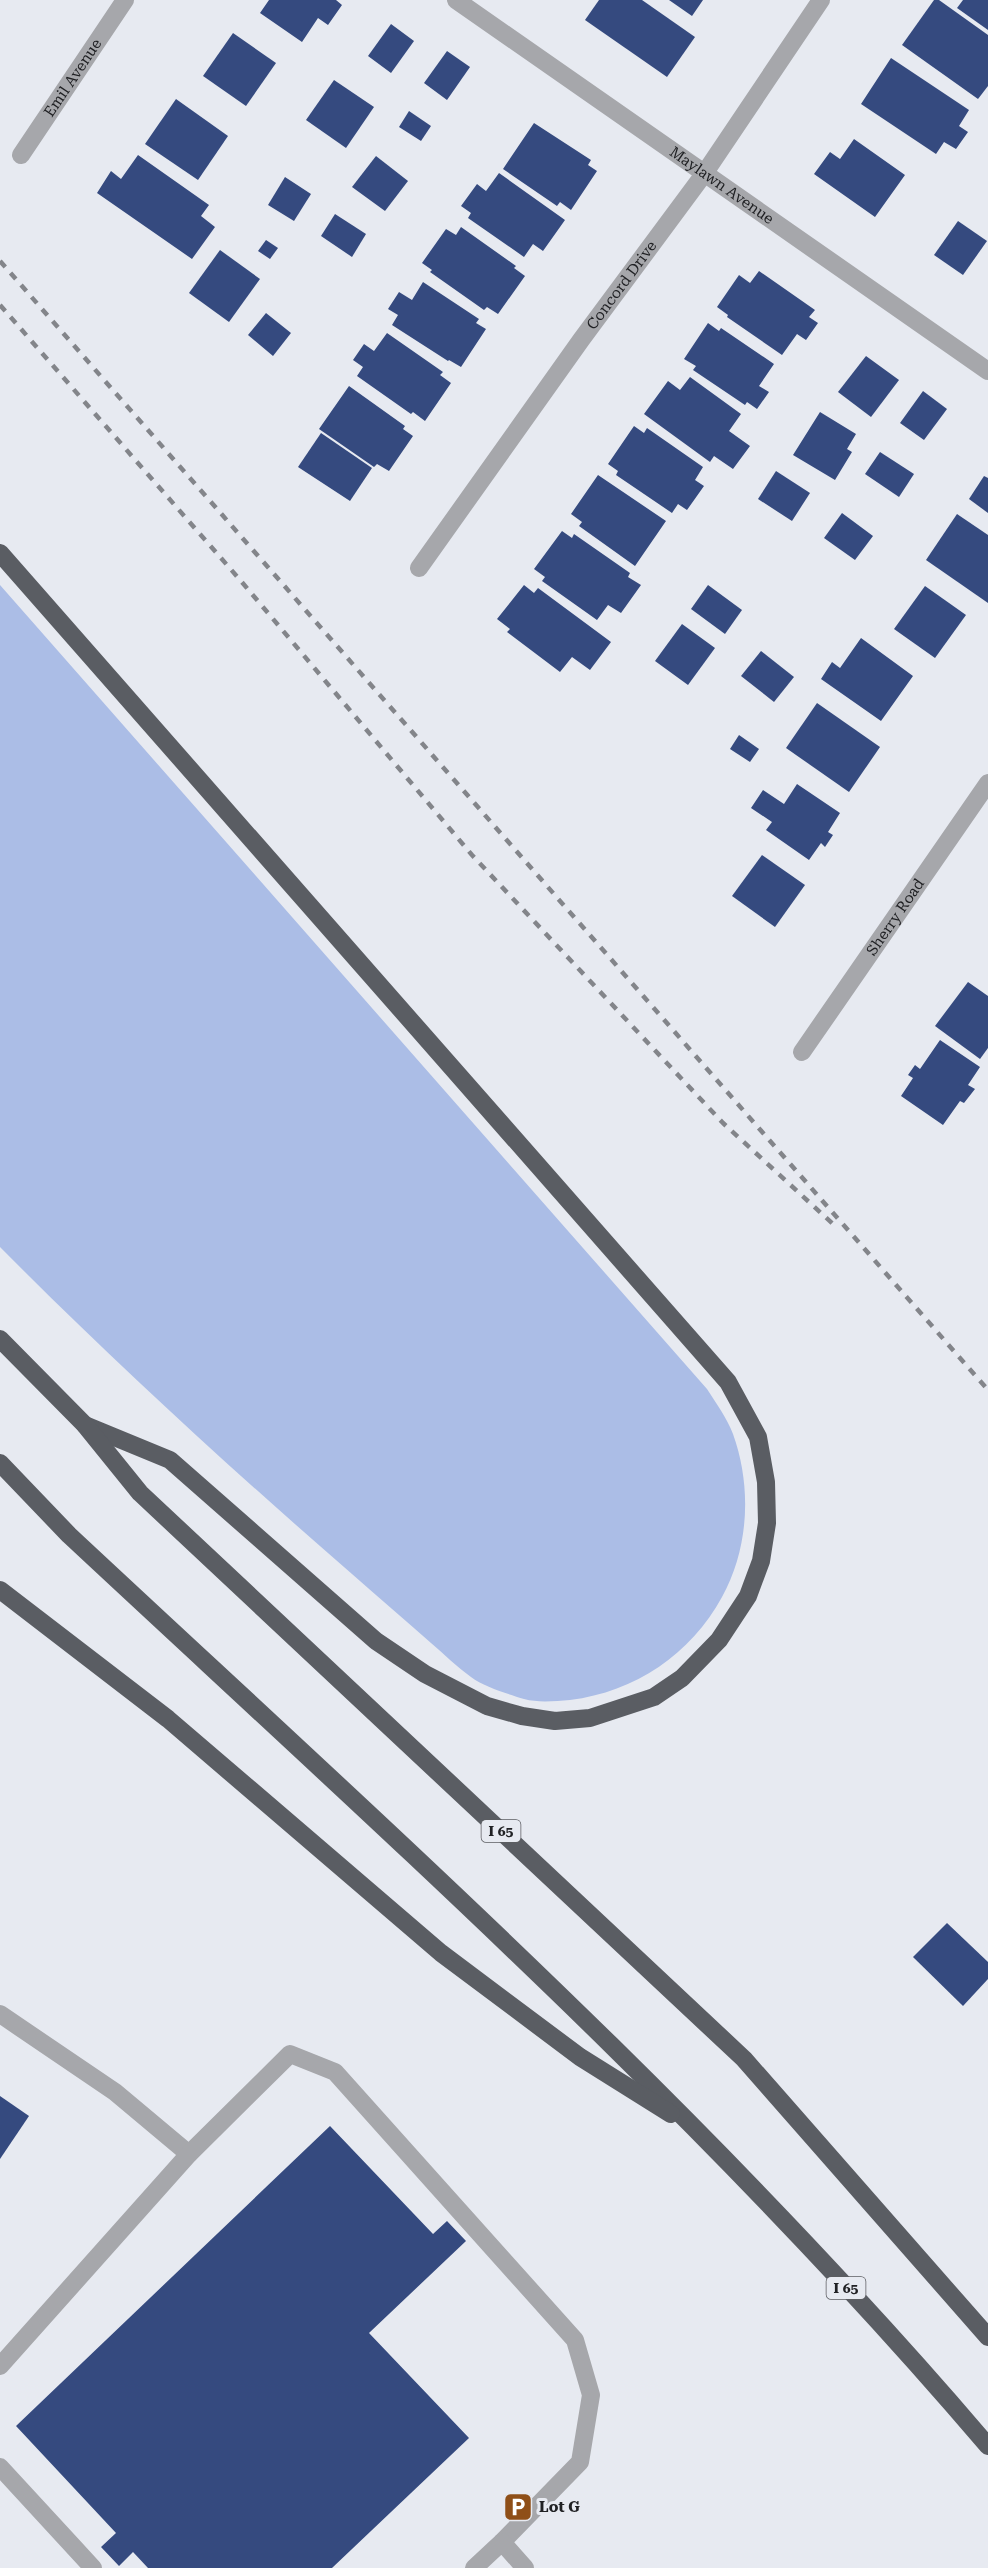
<svg xmlns="http://www.w3.org/2000/svg" width="988" height="2568" viewBox="0 0 988 2568" font-family="'Roboto Serif',serif">
	<rect width="100%" height="100%" fill="#e7eaf1"/>
	<path fill="#abbde6" d="M0 585 707 1389C716 1403 727 1418 733 1434 752 1487 749 1548 722 1597 691 1654 635 1692 570 1700 555 1701 539 1703 524 1699 508 1694 484 1687 471 1677 457 1667 444 1654 431 1643 405 1620 378 1597 352 1574 231 1469 113 1361 0 1247Z"/>
	<g fill="#354a7f">
		<path d="M269 0H336L342 5 328 25 318 18 302 42 260 13Z"/>
		<path d="M599 0H642L695 37 667 77 585 20Z"/>
		<path d="M669 0H703L692 16Z"/>
		<path d="M934 0H939L988 35V86L978 99 902 45Z"/>
		<path d="M963 0H988V30L957 8Z"/>
		<path d="M391 24 414 41 391 73 368 56Z"/>
		<path d="M233 33 276 63 246 106 203 76Z"/>
		<path d="M447 51 470 67 447 100 424 83Z"/>
		<path d="M891 58 969 110 959 126 968 132 956 149 944 142 936 154 861 104Z"/>
		<path d="M334 80 374 107 346 148 306 120Z"/>
		<path d="M176 99 228 136 198 180 145 144Z"/>
		<path d="M409 111 431 126 421 141 399 127Z"/>
		<path d="M534 123 591 160 588 165 597 171 571 210 560 202 557 206 503 169Z"/>
		<path d="M854 139 905 175 875 217 814 174 830 152 840 159Z"/>
		<path d="M138 155 209 205 201 216 215 227 192 259 97 193 111 171 121 179Z"/>
		<path d="M376 156 408 181 385 211 352 187Z"/>
		<path d="M499 173 565 220 543 251 533 244 524 257 468 218 471 213 461 206 477 184 486 191Z"/>
		<path d="M285 177 311 194 294 221 268 205Z"/>
		<path d="M335 214 366 234 352 257 321 236Z"/>
		<path d="M958 221 987 241 963 275 934 255Z"/>
		<path d="M461 227 516 266 514 268 525 276 498 314 487 307 484 310 430 272 432 270 422 263 446 229 456 235Z"/>
		<path d="M266 240 278 248 270 259 258 251Z"/>
		<path d="M220 250 260 279 229 322 189 293Z"/>
		<path d="M759 271 815 310 809 317 818 323 806 340 797 334 782 355 727 317 728 315 717 307 739 275 750 283Z"/>
		<path d="M423 282 479 319 476 323 486 329 461 367 449 360 448 361 392 325 398 315 388 309 399 292 412 300Z"/>
		<path d="M266 313 291 333 273 356 248 335Z"/>
		<path d="M708 323 719 331 721 328 774 364 759 386 769 392 757 409 747 402 745 405 693 370 696 366 684 359Z"/>
		<path d="M387 333 443 372 440 375 451 383 425 421 413 412 411 414 357 376 363 367 353 360 364 344 374 351Z"/>
		<path d="M866 356 899 380 871 417 838 392Z"/>
		<path d="M690 377 741 414 729 431 750 446 733 469 714 456 710 462 644 414 668 381 680 390Z"/>
		<path d="M349 386 405 426 403 429 413 436 389 471 377 464 374 467 319 429Z"/>
		<path d="M923 391 947 409 924 440 900 423Z"/>
		<path d="M820 412 856 434 847 449 852 452 835 480 793 455Z"/>
		<path d="M634 426 644 433 647 428 703 467 695 480 704 486 687 510 678 504 672 513 616 475 618 471 608 464Z"/>
		<path d="M321 433 372 468 350 501 298 467Z"/>
		<path d="M880 452 914 474 899 497 865 474Z"/>
		<path d="M776 471 810 493 792 521 758 499Z"/>
		<path d="M598 475 666 521 635 566 579 526 582 522 571 514Z"/>
		<path d="M984 476 988 478V513L969 499Z"/>
		<path d="M842 513 873 536 855 560 824 538Z"/>
		<path d="M957 514 988 535V603L926 560Z"/>
		<path d="M562 531 572 538 574 534 630 573 628 577 641 585 621 613 608 605 597 620 542 581 545 577 534 569Z"/>
		<path d="M524 585 534 593 538 588 611 642 590 670 572 657 560 672 507 632 510 629 497 619Z"/>
		<path d="M708 585 742 610 725 634 691 609Z"/>
		<path d="M925 586 966 615 935 658 894 629Z"/>
		<path d="M682 624 715 648 688 685 655 661Z"/>
		<path d="M861 638 913 676 881 721 821 679 832 662 840 668Z"/>
		<path d="M761 651 794 677 774 702 741 676Z"/>
		<path d="M817 703 880 747 849 792 786 748Z"/>
		<path d="M739 735 759 749 750 762 730 749Z"/>
		<path d="M797 784 840 813 828 832 833 835 825 847 821 843 809 860 766 830 772 822 751 808 763 790 784 804Z"/>
		<path d="M762 855 805 885 775 927 732 896Z"/>
		<path d="M968 982 988 996V1048L980 1059 935 1026Z"/>
		<path d="M940 1040 980 1067 968 1085 975 1089 964 1103 960 1101 943 1125 901 1096 913 1078 908 1075 915 1065 920 1069Z"/>
		<path d="M947 1923 988 1962V1979L963 2006 913 1957Z"/>
		<path d="M0 2096 29 2116 0 2159Z"/>
		<path d="M330 2126 433 2234 447 2221 466 2241 369 2333 469 2438 332 2568H148L133 2552 119 2566 101 2547 116 2533 16 2426Z"/>
	</g>
	<g fill="none" stroke-linecap="round" stroke-linejoin="round">
		<g stroke="#a6a7ab" stroke-width="18">
			<path id="s1" d="M456 0 988 371"/>
			<path id="s2" d="M21 155 125 0"/>
			<path id="s3" d="M419 568 581 340 704 174 821 0"/>
			<path id="s4" d="M802 1052 988 783"/>
			<path d="M0 2014 115 2092 189 2154"/>
			<path d="M0 2366 189 2154 290 2054 335 2072 575 2340 591 2395 580 2462 502 2542"/>
			<path d="M0 2467 93 2568"/>
			<path d="M474 2568 502 2542 525 2568"/>
		</g>
		<g stroke="#5a5d63" stroke-width="18">
			<path d="M0 553 728 1382 758 1437 766 1482 767 1523 761 1561 748 1596 719 1640 682 1678 654 1697 590 1718 555 1721 522 1716 487 1706 425 1674 376 1641 170 1460 85 1425"/>
			<path d="M0 1339 85 1425 140 1493 744 2059 988 2337"/>
			<path d="M0 1463 69 1535C384 1829 708 2117 988 2446"/>
			<path d="M0 1590 168 1719 441 1953 580 2057 671 2114"/>
		</g>
		<g stroke="#83858a" stroke-width="4.5" stroke-dasharray="8 8" stroke-linecap="butt">
			<path d="M0 261 988 1390"/>
			<path d="M0 305 241 581 472 855 723 1123 833 1224"/>
		</g>
	</g>
	<defs>
		<g id="parking-square" transform="scale(1.5)"><rect x="-9" y="-9" width="18" height="18" rx="4" fill="#8f4f18" stroke="#e7eaf1"/><path d="M-3.5-5.5H1a3.5 3.5 0 0 1 0 7H-1V5.5H-3.5ZM-1-3.4V-.6H.8a1.4 1.4 0 0 0 0-2.8Z" fill="#fff"/></g>
	</defs>
	<g fill-rule="evenodd">
		<use href="#parking-square" x="518" y="2507"/>
	</g>
	<g text-anchor="middle" dominant-baseline="central" stroke-width="6" stroke-linejoin="round" paint-order="stroke">
		<g fill="#e7eaf1" stroke="#5c5d62" stroke-width="1.5">
			<rect x="481.5" y="1820" width="39" height="22" rx="4.5"/>
			<rect x="826.5" y="2277" width="39" height="22" rx="4.5"/>
		</g>
		<g font-size="14" font-weight="bold" fill="#202124">
			<text x="501" y="1831">I 65</text>
			<text x="846" y="2288">I 65</text>
		</g>
		<g font-size="15" fill="#202124" stroke="#e7eaf1">
			<text stroke="none"><textPath href="#s2" startOffset="93">Emil Avenue</textPath></text>
			<text stroke="none"><textPath href="#s1" startOffset="324">Maylawn Avenue</textPath></text>
			<text stroke="none"><textPath href="#s3" startOffset="348">Concord Drive</textPath></text>
			<text stroke="none"><textPath href="#s4" startOffset="164">Sherry Road</textPath></text>
		</g>
		<g font-size="15" font-weight="bold" fill="#202124" stroke="#e7eaf1" text-anchor="start">
			<text x="539" y="2507">Lot G</text>
		</g>
	</g>
</svg>
